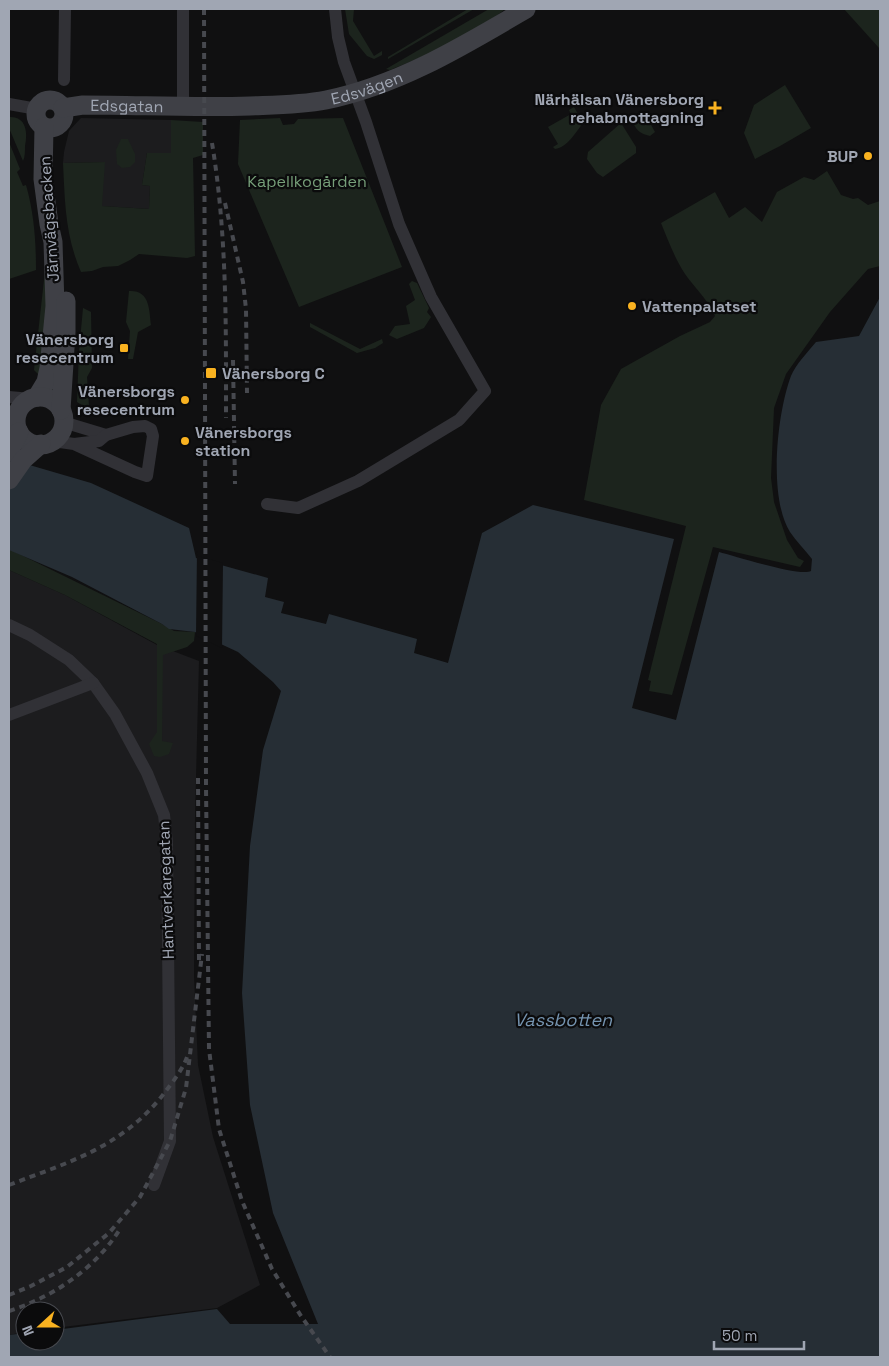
<svg xmlns="http://www.w3.org/2000/svg" width="889" height="1366" viewBox="0 0 889 1366" font-family="'Space Grotesk',sans-serif">
	<rect width="100%" height="100%" fill="#101011"/>
	<g fill="#1c1c1e">
		<path d="M81 118 171 120V153H147L142 185 150 186 149 209 101 206 104 162 63 163 64 152 69 131Z"/>
		<path d="M9 570 65 595 157 645 199 661 195 816 194 976 198 1065 213 1137 260 1285 217 1308 55 1328V1311H25V1332L9 1335Z"/>
	</g>
	<g fill="#1c241d">
		<path d="M345 9H354L353 21 374 56 382 51V55L374 59 367 56 349 34Z"/>
		<path d="M468 9H474L388 59V57Z"/>
		<path d="M489 9H505C473 37 429 54 390 70L386 69Z"/>
		<path d="M844 9H880V49Z"/>
		<path d="M785 85 811 128 780 146 755 159 744 133 754 105Z"/>
		<path d="M574 107 583 123C575 133 568 147 555 149L553 147 558 144 548 127 571 114 569 110Z"/>
		<path d="M646 116 655 132 650 136C640 134 635 129 632 120Z"/>
		<path d="M9 117C26 116 28 132 25 146 25 151 25 157 23 161L9 128Z"/>
		<path d="M280 118 283 125 294 124 298 119 343 118 402 267 299 307 238 164 240 120Z"/>
		<path d="M171 120 203 122V155L193 158 195 256 187 258 139 254 130 260 118 266 103 267 92 271 81 272C65 235 65 202 63 163L105 162 102 206 149 209 150 186 142 185 147 153H171Z"/>
		<path d="M621 123 636 147V153L603 177 597 173 587 159 588 152Z"/>
		<path d="M121 139H128L135 154V162L130 167 122 168 117 164 116 150Z"/>
		<path d="M9 142 20 169 17 172 23 186 26 185C34 213 36 241 36 270L9 279Z"/>
		<path d="M827 171 841 195 853 199 858 198 868 205 880 201V266L868 269 830 312 786 374 774 408 771 478 774 502 787 540 798 558 804 561 800 567 713 547 672 695 649 691 651 681 648 680 686 526 584 500 601 405 621 369 680 336 710 322 715 316C708 300 695 288 685 274 675 259 668 240 661 223L715 192 729 218 745 207 762 222 777 192 804 177 814 180Z"/>
		<path d="M45 271 49 284 40 376 34 370Z"/>
		<path d="M412 281 417 283 429 308 427 312 431 317 424 328 397 339 389 335 395 326 410 324 406 306 415 300 409 284Z"/>
		<path d="M129 291C150 290 149 309 151 325L138 332 133 359H128L130 331 126 322Z"/>
		<path d="M83 308 91 312 92 368 87 377 89 406 87 408 77 402 79 351Z"/>
		<path d="M310 323 360 349 382 339 383 343 375 348 357 353 310 327Z"/>
		<path d="M9 549 162 624 174 631 195 632 194 641 187 647 163 655 162 741 173 743 169 754 160 757 154 756 149 744 157 732V644L65 595 9 570Z"/>
	</g>
	<path fill="#262e35" d="M880 297V1357H9V1335L25 1333V1341H55V1330L217 1309 230 1324H318L273 1213 250 1105 242 993 250 846 263 750 281 691 273 682 238 652 195 632 169 629 162 624 72 577 9 550V459L91 483 189 528 196 558 268 578 265 597 284 602 281 613 326 624 329 614 417 639 414 653 448 663 482 533 533 505 674 539 632 708 676 720 719 552C735 556 800 577 811 571L812 559C805 550 796 541 790 532 768 497 777 413 791 376 796 364 808 352 816 342L859 336Z"/>
	<path fill="#101011" d="M197 551 198 556 223 563 222 648 196 636Z"/>
	<g fill="none" stroke-linecap="round" stroke-linejoin="round">
		<g stroke="#313136" stroke-width="12">
			<path d="M183 9V106"/>
			<path d="M64 80 65 9"/>
			<path d="M9 104 37 109"/>
			<path d="M9 397 31 399"/>
			<path d="M9 414 16 421"/>
			<path d="M63 422 106 435"/>
			<path d="M47 443 60 442 74 444 99 441 106 435 133 427 145 426 151 429 153 436 147 476 135 472 74 444"/>
			<path d="M267 504 298 508 358 481 459 420 485 391 431 297 399 224 366 122 344 62 338 37 335 9"/>
			<path d="M9 625 30 635 69 660 93 683 115 714 147 773 164 815 167 842 170 1141 154 1185"/>
			<path d="M9 715 93 683"/>
		</g>
		<g stroke="#3f4046" stroke-width="19">
			<circle cx="50" cy="114" r="14"/>
			<path id="s1" d="M63 108 83 105C139 105 194 108 250 106 276 105 301 105 326 100 399 85 463 46 526 9"/>
			<path d="M37 397 46 382 49 368 55 306 53 242 49 224 43 179 44 127"/>
			<circle cx="40" cy="421" r="24"/>
			<path d="M61 410 66 332V301"/>
			<path d="M9 452 19 432"/>
			<path d="M9 480 23 460 41 444"/>
		</g>
		<g stroke="#47494f" stroke-width="4" stroke-dasharray="6 5" stroke-linecap="butt">
			<path d="M204 9 206 786 209 1049 219 1129 242 1201 272 1269 301 1316 330 1357"/>
			<path d="M212 143C227 234 226 326 226 418"/>
			<path d="M225 203 243 282 246 309 247 393"/>
			<path d="M233 360 235 484"/>
			<path d="M198 778 199 961"/>
			<path d="M9 1185C69 1162 120 1148 162 1096 171 1084 182 1071 187 1057"/>
			<path d="M9 1295 31 1286 67 1267 109 1233 140 1197 170 1141 186 1088 202 954"/>
			<path d="M9 1311C53 1297 95 1269 120 1229"/>
		</g>
	</g>
	<g fill="#f9b220" stroke="#0b0b0c" stroke-width="2">
		<path d="M712.5 100.5h5v5h5v5h-5v5h-5v-5h-5v-5h5z"/>
		<circle cx="868" cy="156" r="5"/>
		<circle cx="632" cy="306" r="5"/>
		<rect x="119" y="343" width="10" height="10" rx="2.5"/>
		<rect x="205" y="367" width="12" height="12" rx="2.5"/>
		<circle cx="185" cy="400" r="5"/>
		<circle cx="185" cy="441" r="5"/>
	</g>
	<g text-anchor="middle" dominant-baseline="central" stroke-width="4.5" stroke-linejoin="round" paint-order="stroke">
		<g font-size="16" fill="#a0a6b3" stroke="#0b0b0c">
			<text stroke="none"><textPath href="#s1" startOffset="306">Edsvägen</textPath></text>
			<text stroke="none"><textPath href="#s1" startOffset="64">Edsgatan</textPath></text>
			<text transform="translate(49 219) rotate(-94)">Järnvägsbacken</text>
			<text transform="translate(166 890) rotate(-92)">Hantverkaregatan</text>
		</g>
		<g font-size="16" font-weight="bold" fill="#a0a6b3" stroke="#0b0b0c" text-anchor="end">
			<text x="704" y="99">Närhälsan Vänersborg<tspan x="704" dy="18">rehabmottagning</tspan></text>
			<text x="858" y="156">BUP</text>
			<text x="642" y="306" text-anchor="start">Vattenpalatset</text>
			<text x="114" y="339">Vänersborg<tspan x="114" dy="18">resecentrum</tspan></text>
			<text x="222" y="373" text-anchor="start">Vänersborg C</text>
			<text x="175" y="391">Vänersborgs<tspan x="175" dy="18">resecentrum</tspan></text>
			<text x="195" y="432" text-anchor="start">Vänersborgs<tspan x="195" dy="18">station</tspan></text>
		</g>
		<g font-size="16" fill="#769f79" stroke="#0b0b0c">
			<text x="307" y="181">Kapellkogården</text>
		</g>
		<g font-size="18" font-style="italic" fill="#7594b0" stroke="#0b0b0c">
			<text x="563" y="1019">Vassbotten</text>
		</g>
	</g>
	<rect width="889" height="1366" fill="none" stroke="#a0a6b3" stroke-width="20"/>
	<g transform="translate(40 1326) rotate(249)"><circle r="24" fill="#0b0b0c" stroke="#47494f"/>
	<path d="M0-4L9 19L0 12L-9 19Z" fill="#f9b220"/>
	<text y="-8" font-size="14" font-weight="bold" text-anchor="middle" fill="#a0a6b3">N</text>
	</g>
	<path d="M714 1341v8h90v-8" fill="none" stroke="#a0a6b3" stroke-width="2.5"/>
	<text x="722" y="1341" font-size="15" fill="#a0a6b3" stroke="#0b0b0c" stroke-width="4" paint-order="stroke">50 m</text>
</svg>
